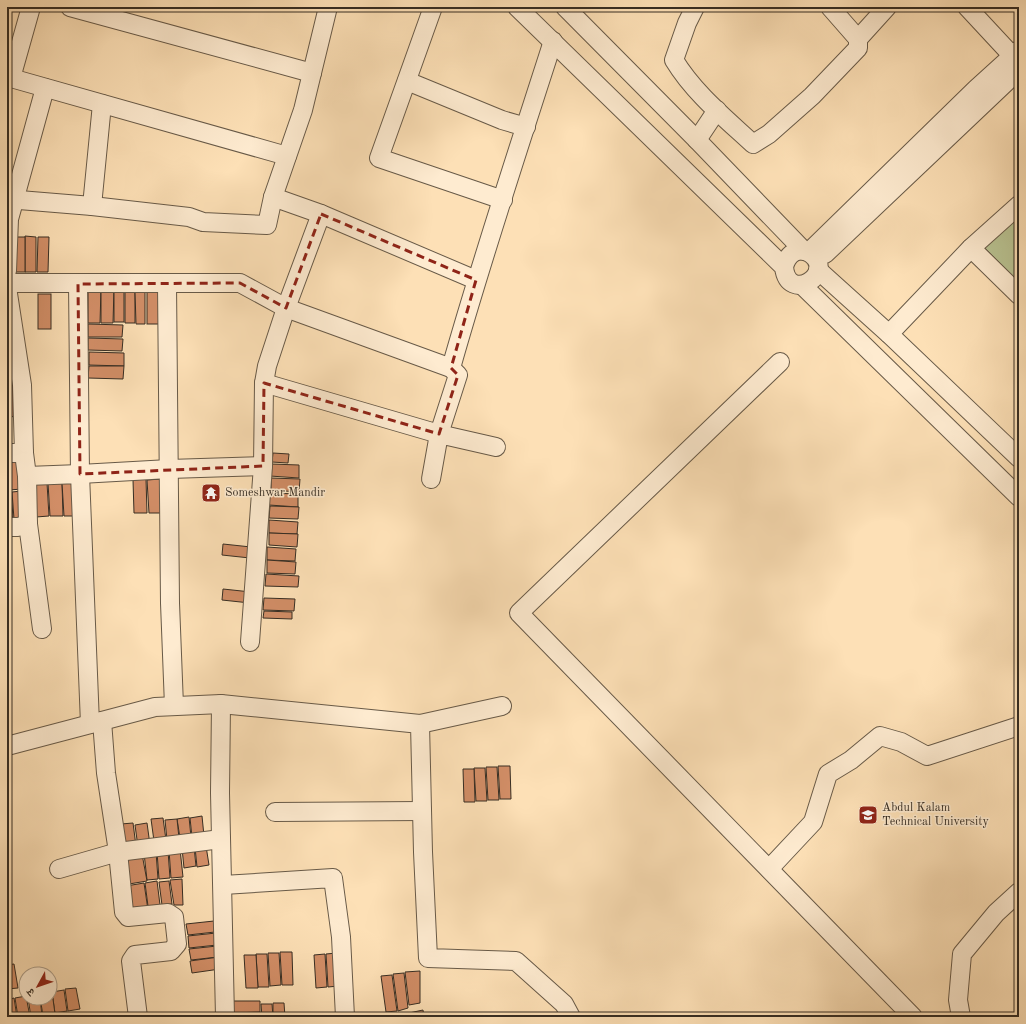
<svg xmlns="http://www.w3.org/2000/svg" width="1026" height="1024" viewBox="0 0 1026 1024" font-family="'Old Standard TT','Noto Serif Devanagari',serif">
	<rect width="100%" height="100%" fill="#fde0b6"/>
	<filter id="stains"><feTurbulence type="fractalNoise" baseFrequency=".005" numOctaves="4"/><feColorMatrix values="0 0 0 0 .2 0 0 0 0 .09 0 0 0 0 .02 0 0 0 .5 -.17"/></filter>
	<radialGradient id="worn" r=".72"><stop offset=".6" stop-color="#630" stop-opacity="0"/><stop offset="1" stop-color="#630" stop-opacity=".3"/></radialGradient>
	<path fill="#b9c392" stroke="#78785a" d="M1019 216V282L984 247Z"/>
	<g fill="#d28e67" stroke="#362d23">
		<path d="M25 236 36 237V272H25Z"/>
		<rect x="12" y="237" width="13" height="35"/>
		<path d="M38 237H49L48 272H37Z"/>
		<path d="M88 288H101L100 323H88Z"/>
		<path d="M101 288H114L113 323H101Z"/>
		<rect x="114" y="290" width="10" height="32"/>
		<path d="M135 290V323H125V291Z"/>
		<rect x="147" y="291" width="12" height="33"/>
		<path d="M135 292H145V324H136Z"/>
		<rect x="38" y="294" width="13" height="35"/>
		<path d="M88 324 123 325 122 337H88Z"/>
		<path d="M88 338 123 339 122 351 88 350Z"/>
		<path d="M89 352 124 353V366L89 365Z"/>
		<path d="M89 366H124L123 379 88 378Z"/>
		<path d="M19 382 22 416 7 417V386H12L11 383Z"/>
		<path d="M273 453 289 454 288 463 272 462Z"/>
		<path d="M8 456H21L22 489 9 490Z"/>
		<path d="M271 464 299 465V478L270 476Z"/>
		<path d="M271 478 300 479 299 492 271 490Z"/>
		<path d="M146 479 147 513H134L133 480Z"/>
		<path d="M161 479 162 513H149L147 480Z"/>
		<path d="M62 482 63 516H50L48 483Z"/>
		<path d="M76 482 77 516H64L62 483Z"/>
		<path d="M34 483H47L49 516 36 517Z"/>
		<path d="M11 491 13 517 7 518V492Z"/>
		<path d="M22 491 25 518 14 519 12 492Z"/>
		<path d="M270 493 298 494V507L269 505Z"/>
		<path d="M270 506 299 507 298 519 269 518Z"/>
		<path d="M269 520 298 522 297 534 269 533Z"/>
		<path d="M269 533 298 534 297 547 269 545Z"/>
		<path d="M223 544 251 547 250 558 222 555Z"/>
		<path d="M267 547 296 549 295 561 267 560Z"/>
		<path d="M267 560 296 562 295 574 267 573Z"/>
		<path d="M266 574 299 576 298 587 265 586Z"/>
		<path d="M223 589 251 592 250 603 222 600Z"/>
		<path d="M264 598 295 599 294 611 263 610Z"/>
		<path d="M264 611 292 612V619L263 618Z"/>
		<path d="M498 766H510L511 799H500Z"/>
		<path d="M486 767H497L499 800H488Z"/>
		<path d="M474 768H485L487 801H476Z"/>
		<path d="M463 769H474L475 802H464Z"/>
		<path d="M202 816 204 836 192 837 190 818Z"/>
		<path d="M189 817 191 837 180 838 177 819Z"/>
		<path d="M163 818 166 840 154 841 151 819Z"/>
		<path d="M177 819 179 838 167 840 165 820Z"/>
		<path d="M133 823 136 846 124 848 121 824Z"/>
		<path d="M147 823 150 845 138 847 135 825Z"/>
		<path d="M206 846 209 865 197 867 195 847Z"/>
		<path d="M194 847 196 866 184 868 182 848Z"/>
		<path d="M180 849 183 877 171 878 169 850Z"/>
		<path d="M168 851 170 878 159 879 157 852Z"/>
		<path d="M156 852 158 879 147 880 144 853Z"/>
		<path d="M142 854 147 881 129 884 124 857Z"/>
		<path d="M182 879 183 905H174L170 880Z"/>
		<path d="M157 881 160 905 148 906 145 883Z"/>
		<path d="M169 881 172 904 162 905 159 882Z"/>
		<path d="M144 883 148 910 130 912 126 886Z"/>
		<path d="M214 921 215 932 188 935 186 924Z"/>
		<path d="M216 933 217 945 189 948 188 936Z"/>
		<path d="M217 946 218 957 191 960 189 949Z"/>
		<path d="M280 952H292L293 985H282Z"/>
		<path d="M268 953H279L281 985 270 986Z"/>
		<path d="M337 953 339 986 328 987 326 954Z"/>
		<path d="M256 954H267L269 987H258Z"/>
		<path d="M325 954 327 987 316 988 314 955Z"/>
		<path d="M244 955H256L258 988H246Z"/>
		<path d="M219 957 220 969 192 973 190 961Z"/>
		<path d="M14 964 18 988 7 989V965Z"/>
		<path d="M420 971V1003L409 1005 405 972Z"/>
		<path d="M404 973 408 1008 398 1011 393 974Z"/>
		<path d="M392 975 397 1011 386 1012 381 976Z"/>
		<path d="M76 988 80 1009 68 1011 65 989Z"/>
		<path d="M64 990 67 1011 55 1013 52 992Z"/>
		<path d="M50 992H52L55 1014 43 1015 40 998H50Z"/>
		<path d="M26 996 30 1017H18L15 998Z"/>
		<path d="M14 998 17 1017H7V1000Z"/>
		<path d="M28 998H40L42 1016 31 1017Z"/>
		<path d="M232 1001H260V1012L232 1013Z"/>
		<path d="M273 1003H284L285 1017H273Z"/>
		<path d="M261 1004H272L273 1017H262Z"/>
		<path d="M423 1010 424 1017H410L409 1013Z"/>
		<path d="M68 1012V1017H56V1014Z"/>
		<rect x="233" y="1014" width="28" height="3"/>
	</g>
	<g fill="none" stroke-linecap="round" stroke-linejoin="round">
		<g stroke="#685a48" stroke-width="20">
			<g id="minor">
				<path d="M31 7 11 78 287 156"/>
				<path d="M70 7 312 73"/>
				<path d="M433 7 379 158 503 200"/>
				<path d="M517 7 784 267C788 305 837 273 811 254 799 245 787 254 784 267"/>
				<path d="M565 7 697 140 804 251"/>
				<path d="M695 7 687 23 674 60C694 93 725 118 753 144L769 134 812 96 858 48V39L830 7"/>
				<path d="M967 7 1019 63"/>
				<path d="M858 39 887 7"/>
				<path d="M407 81 502 120 526 127"/>
				<path d="M697 140 717 110"/>
				<path d="M7 199 92 206 189 217 203 222 267 225 273 197 303 110 328 7"/>
				<path d="M92 206 102 104"/>
				<path d="M321 214 476 280"/>
				<path d="M971 248 1019 295"/>
				<path d="M809 252 976 89 1019 50"/>
				<path d="M825 254 1019 70"/>
				<path d="M818 270 889 334 1019 458"/>
				<path d="M7 271 9 219 45 88"/>
				<path d="M7 283H240L286 308 451 368 458 375 439 434 264 383"/>
				<path d="M78 284 80 474 169 469 263 466"/>
				<path d="M167 284 170 603 174 706"/>
				<path d="M802 285 1019 497"/>
				<path d="M7 287 22 385 24 453 27 476 28 524 42 629"/>
				<path d="M889 334 971 248 1019 205"/>
				<path d="M780 362 519 613 913 1017"/>
				<path d="M451 368C482 258 518 150 553 41"/>
				<path d="M7 453H24"/>
				<path d="M27 476 80 474 90 724"/>
				<path d="M431 479 439 434 496 447"/>
				<path d="M7 527H18L28 524"/>
				<path d="M250 642 263 466 264 383 267 366 286 308 321 214 273 197"/>
				<path d="M221 704 220 793 225 1017"/>
				<path d="M102 721 106 773 118 852 124 912 128 917 168 913 174 917 177 944 171 951 135 955 131 961 138 1017"/>
				<path d="M420 724 502 706"/>
				<path d="M7 746 155 707 221 704 420 724 423 852 428 958 516 961 564 1004 571 1017"/>
				<path d="M275 812 422 811"/>
				<path d="M59 869 118 852 221 839"/>
				<path d="M769 869 813 822 828 774 851 760 880 736 901 742 927 756 1019 726"/>
				<path d="M223 885 333 878 341 937 345 1017"/>
				<path d="M961 1017 958 1000 962 954 996 913 1019 892"/>
			</g>
		</g>
		<use href="#minor" stroke="#feebd0" stroke-width="18"/>
	</g>
	<path fill="none" stroke="#8f2418" stroke-width="3" stroke-dasharray="8 5" stroke-linejoin="round" d="M321 214 476 280 451 368 458 375 439 434 264 383 263 466 80 474 78 284 240 283 286 308Z"/>
	<defs>
		<g id="temple-square" transform="scale(1)"><rect x="-9" y="-9" width="18" height="18" rx="4" fill="#8f2418" stroke="#feebd0"/><path d="M0-6L5-2H3V0L6.5 2.5H4V6H1.5V3h-3V6H-4V2.5H-6.5L-3 0V-2H-5Z" fill="#fff"/></g>
		<g id="university-square" transform="scale(1)"><rect x="-9" y="-9" width="18" height="18" rx="4" fill="#8f2418" stroke="#feebd0"/><path d="M0-5L7-2L0 1L-7-2ZM-4 1L0 2.5L4 1V4Q0 6-4 4Z" fill="#fff"/></g>
	</defs>
	<g fill-rule="evenodd">
		<use href="#temple-square" x="211" y="493"/>
		<use href="#university-square" x="868" y="815"/>
	</g>
	<g text-anchor="middle" dominant-baseline="central" stroke-width="3" stroke-linejoin="round" paint-order="stroke">
		<g font-size="12" fill="#362d23" stroke="#feebd0" text-anchor="start">
			<text x="225" y="493">Someshwar Mandir</text>
			<text x="882" y="808">Abdul Kalam<tspan x="882" dy="14">Technical University</tspan></text>
		</g>
	</g>
	<rect width="1026" height="1024" fill="none" stroke="#fde0b6" stroke-width="24"/>
	<rect x="8" y="8" width="1010" height="1008" fill="none" stroke="#362d23" stroke-width="2"/>
	<rect x="12" y="12" width="1002" height="1000" fill="none" stroke="#362d23"/>
	<g transform="translate(38 986) rotate(230)"><circle r="19" fill="#feebd0" stroke="#ae9f8b"/>
	<path d="M0-3L7 15L0 10L-7 15Z" fill="#8f2418"/>
	<text y="-6" font-size="11" font-weight="bold" text-anchor="middle" fill="#362d23">उ</text>
	</g>
	<rect width="100%" height="100%" filter="url(#stains)"/>
	<rect width="100%" height="100%" fill="url(#worn)"/>
</svg>
